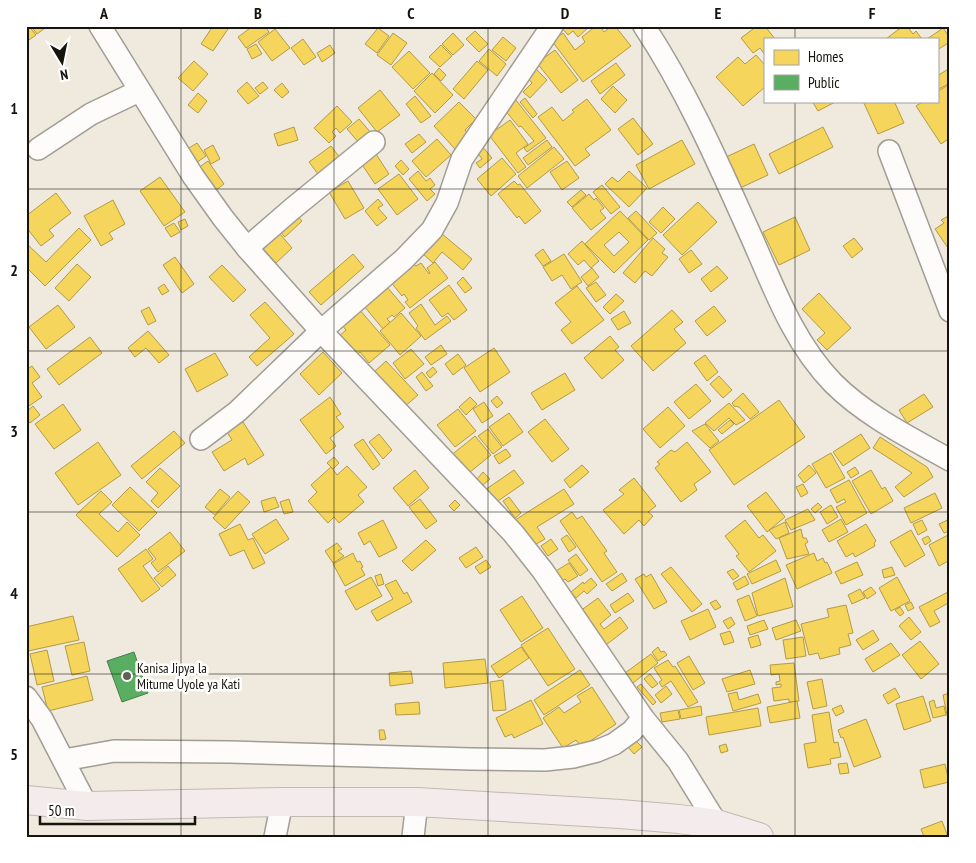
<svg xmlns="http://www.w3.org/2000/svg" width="976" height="863" viewBox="0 0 976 863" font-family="'PT Sans Narrow',sans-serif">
	<rect width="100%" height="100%" fill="#efe9de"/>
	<g fill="#f6d55c" stroke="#b39b44" fill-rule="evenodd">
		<path d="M26 26H29L36 35 26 42Z"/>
		<path d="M31 26H44L45 28 37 34Z"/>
		<path d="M213 26H230L213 51 201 44Z"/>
		<path d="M253 26H265L269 32 246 48 238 37Z"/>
		<path d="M590 26 578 37 573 31 568 35 561 27Z"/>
		<path d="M596 26H600L604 32 612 26H615L631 46 583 82 552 41 563 33 575 50 585 42 582 37Z"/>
		<path d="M757 26H765L775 39H765V55L760 48 753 53 741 38Z"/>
		<path d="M903 26H907L913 34 916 31 922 39H886Z"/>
		<path d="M378 28 389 36 377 53 365 44Z"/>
		<path d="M943 28 950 38V42L937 50V39H927Z"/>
		<path d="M275 29 290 48 272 61 258 42Z"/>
		<path d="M475 31 488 44 479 52 466 39Z"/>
		<path d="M393 33 407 43 391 65 377 55Z"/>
		<path d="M453 33 464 45 453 55 442 44Z"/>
		<path d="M503 37 516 48 506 61 492 50Z"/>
		<path d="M303 39 316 57 304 65 291 48Z"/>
		<path d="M256 44 262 54 252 59 247 49Z"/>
		<path d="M330 45 335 53 322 62 317 53Z"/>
		<path d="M441 45 452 56 440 67 429 57Z"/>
		<path d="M489 49 506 64 497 76 479 61Z"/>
		<path d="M555 50 578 80 561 93 537 63Z"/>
		<path d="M409 51 430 73 413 89 392 67Z"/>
		<path d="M756 55 765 65V87L743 106 716 77 738 57 745 64Z"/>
		<path d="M194 61 208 74 193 91 178 78Z"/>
		<path d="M477 61 488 70 464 99 453 89Z"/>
		<path d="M616 63 625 75 600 94 591 81Z"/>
		<path d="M534 67 547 80 530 98 523 92 532 83 526 76Z"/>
		<path d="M439 68 446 75 441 81 434 74Z"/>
		<path d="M950 68V83L937 90V76Z"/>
		<path d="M432 73 453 95 435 113 414 91Z"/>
		<path d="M247 82 259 96 248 104 237 91Z"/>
		<path d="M263 82 268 88 260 94 255 88Z"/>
		<path d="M282 83 289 92 282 98 274 90Z"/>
		<path d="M948 85 950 88V138L941 144 916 106 924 101H937V92Z"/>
		<path d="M613 86 627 100 615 113 601 99Z"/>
		<path d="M380 90 400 115 377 132 358 108Z"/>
		<path d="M198 93 207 101 198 113 188 105Z"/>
		<path d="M415 96 431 116 421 123 406 104Z"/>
		<path d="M525 98 537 114 533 118 520 102Z"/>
		<path d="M515 99 546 138 527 152 524 148 534 141 521 126 519 127 503 108Z"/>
		<path d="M587 99 611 130 585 149 590 155 575 166 538 117 552 107 563 121 574 112 572 110Z"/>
		<path d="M812 101H837L818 111Z"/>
		<path d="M863 101H894L904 123 878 134Z"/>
		<path d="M459 102 476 119 465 130 469 135 455 149 434 126Z"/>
		<path d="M337 106 352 122 340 133 336 128 332 132 336 136 329 143 314 128Z"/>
		<path d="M633 118 653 144 638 155 618 129Z"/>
		<path d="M359 119 372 134 360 144 347 129Z"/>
		<path d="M510 120 528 144 516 153 526 167 518 173 489 135Z"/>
		<path d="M294 127 298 140 278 146 274 134Z"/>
		<path d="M823 127 833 147 779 174 769 154Z"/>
		<path d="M419 134 426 142 412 153 405 144Z"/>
		<path d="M437 139 451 155 426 177 412 161Z"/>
		<path d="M547 140 552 147 528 165 523 158Z"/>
		<path d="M682 140 695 164 649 189 636 165Z"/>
		<path d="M197 143 206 156 190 167 181 153Z"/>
		<path d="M754 144 768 175 738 189 724 158Z"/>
		<path d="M213 145 220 159 211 164 204 150Z"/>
		<path d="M481 145 492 158 480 168 476 163 482 159 475 149Z"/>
		<path d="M331 146 340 158 318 174 309 162Z"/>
		<path d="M554 147 564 159 527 188 518 176Z"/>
		<path d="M374 151 389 174 375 184 359 160Z"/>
		<path d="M502 158 516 174 491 196 477 179Z"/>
		<path d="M401 160 409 169 403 175 395 166Z"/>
		<path d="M208 161 224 184 211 194 195 170Z"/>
		<path d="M567 161 579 178 562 190 550 172Z"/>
		<path d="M418 171 426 181 430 178 435 185 430 189 435 194 427 201 409 179Z"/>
		<path d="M629 171 647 188 629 207 605 184 612 177 618 182Z"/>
		<path d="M399 174 418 199 397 215 378 189Z"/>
		<path d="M160 177 185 212 164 226 140 191Z"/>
		<path d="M348 181 364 208 345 219 329 192Z"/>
		<path d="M514 181 518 185 520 184 541 211 525 224 519 216 517 218 498 194Z"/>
		<path d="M602 185 620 207 611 214 593 192Z"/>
		<path d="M581 190 586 195 572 207 567 202Z"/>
		<path d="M56 193 71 213 49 230 54 236 41 246 26 227V216Z"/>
		<path d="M589 194 594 200 596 198 604 208 600 211 606 218 591 230 572 208Z"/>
		<path d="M378 199 383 205 378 208 387 218 377 226 365 211Z"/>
		<path d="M113 200 125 224 109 233 113 239 101 246 84 216Z"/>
		<path d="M698 202 717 222 682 255 663 235Z"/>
		<path d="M663 207 675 219 661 233 649 222Z"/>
		<path d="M620 211 648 240 614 273 585 244ZM619 232 629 242 614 256 604 245Z"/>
		<path d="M636 211 657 233 649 240 628 218Z"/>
		<path d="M294 212 302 221 285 237 276 227Z"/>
		<path d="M950 215V251L935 229 944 223 941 220Z"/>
		<path d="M795 217 810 250 779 265 763 232Z"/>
		<path d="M185 219 188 226 181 230 178 222Z"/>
		<path d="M174 223 180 232 171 237 165 228Z"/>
		<path d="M274 227 292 248 276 263 257 242Z"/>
		<path d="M79 228 91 240 45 286 26 267V243L46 262Z"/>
		<path d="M441 233 472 259 463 270 442 252 433 263 423 254Z"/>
		<path d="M653 238 665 249 662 253 668 257 652 276 645 271 635 283 623 273Z"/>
		<path d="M854 238 863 249 852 258 843 246Z"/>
		<path d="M582 241 599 261 591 268 584 260 578 265 568 254Z"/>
		<path d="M543 249 551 261 543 266 535 255Z"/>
		<path d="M691 250 702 264 689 273 679 259Z"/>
		<path d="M353 254 364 267 321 305 309 292Z"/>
		<path d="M564 254 582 282 571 289 562 275 552 281 543 267Z"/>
		<path d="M175 257 194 284 182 293 163 265Z"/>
		<path d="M435 262 448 278 410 308 405 302 408 300 404 294 402 296 390 281 413 263 416 266 421 263 429 274 430 273 427 268Z"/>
		<path d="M77 264 91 277 69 301 55 288Z"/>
		<path d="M222 265 246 290 233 302 209 277Z"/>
		<path d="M717 266 728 278 711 292 701 279Z"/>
		<path d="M592 268 599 277 588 286 581 277Z"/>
		<path d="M463 277 472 288 465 293 457 283Z"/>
		<path d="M596 282 606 295 596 302 586 288Z"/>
		<path d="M164 284 169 291 162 295 158 288Z"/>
		<path d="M449 285 467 310 454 320 448 313 442 317 429 300Z"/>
		<path d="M577 286 604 320 572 344 561 330 571 322 555 303Z"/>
		<path d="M387 287 405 308 394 317 392 315 387 319 390 322 383 329 364 306Z"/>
		<path d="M819 293 851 328 827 350 817 340 825 333 802 309Z"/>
		<path d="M616 294 624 301 610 314 603 307Z"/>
		<path d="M265 302 294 334 257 366 249 357 270 338 250 315Z"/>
		<path d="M421 304 435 325 447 316 451 321 425 340 416 328 418 326 409 313Z"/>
		<path d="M58 305 75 327 46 349 29 327Z"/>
		<path d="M714 306 726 321 707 336 695 321Z"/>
		<path d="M149 307 156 321 148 325 141 311Z"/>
		<path d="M359 309 390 345 369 363 360 352 354 357 338 337 346 330 341 324Z"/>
		<path d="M672 310 683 322 674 329 686 343 653 371 631 346Z"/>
		<path d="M624 311 631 323 618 330 611 319Z"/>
		<path d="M401 313 421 336 400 355 380 331Z"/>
		<path d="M148 331 169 355 159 363 146 348 135 357 128 348Z"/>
		<path d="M610 336 619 347 615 350 624 360 602 379 584 358Z"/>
		<path d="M90 337 102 353 59 385 47 369Z"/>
		<path d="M441 345 447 354 431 365 425 357Z"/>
		<path d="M494 348 510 372 480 392 464 368Z"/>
		<path d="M411 349 424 364 405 379 393 363Z"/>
		<path d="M323 352 342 373 319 395 300 374Z"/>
		<path d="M215 353 228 375 197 392 185 369Z"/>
		<path d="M458 354 466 365 453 375 445 364Z"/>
		<path d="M705 355 718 372 707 381 694 363Z"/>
		<path d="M386 361 418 395 403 408 372 374Z"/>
		<path d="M32 366 40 377 32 383 42 397 26 408V370Z"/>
		<path d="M433 367 437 372 430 378 426 373Z"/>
		<path d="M422 372 433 386 426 391 416 377Z"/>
		<path d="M565 373 575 390 542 410 531 393Z"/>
		<path d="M719 376 732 390 723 398 710 384Z"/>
		<path d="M696 384 711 401 689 419 674 402Z"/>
		<path d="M743 393 759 412 750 419 739 407 734 406 732 403Z"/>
		<path d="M924 394 933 407 907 423 899 410Z"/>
		<path d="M497 396 503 403 497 408 491 401Z"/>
		<path d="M330 397 341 414 336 417 344 427 330 438 336 446 326 454 300 420Z"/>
		<path d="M470 397 477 404 466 415 459 407Z"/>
		<path d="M779 400 805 437 734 485 709 450Z"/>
		<path d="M484 402 493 416 482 423 473 409Z"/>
		<path d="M729 403 745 420 736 425 729 418 714 431 705 423Z"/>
		<path d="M63 404 81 430 54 449 35 424Z"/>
		<path d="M33 406 40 415 30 423 26 418V412Z"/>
		<path d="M668 407 685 426 660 448 643 429Z"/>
		<path d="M458 409 476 431 455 447 437 425Z"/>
		<path d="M509 413 523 432 503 446 489 427Z"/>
		<path d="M545 419 569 449 552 462 528 432Z"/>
		<path d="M730 420 734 424 722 434 718 430Z"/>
		<path d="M243 422 264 455 248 465 245 458 224 471 212 452 232 440 227 432Z"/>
		<path d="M705 424 719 441 710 448 692 431Z"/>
		<path d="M488 429 502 447 493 454 478 436Z"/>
		<path d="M174 431 185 443 142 479 131 466Z"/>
		<path d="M379 434 392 450 383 459 369 442Z"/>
		<path d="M861 434 870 448 843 466 833 452Z"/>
		<path d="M475 436 491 455 465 476 449 457Z"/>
		<path d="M880 437 927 467 933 477 904 497 895 487 912 473 873 448Z"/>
		<path d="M363 439 380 464 373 470 354 445Z"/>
		<path d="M98 442 121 475 78 505 55 473Z"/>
		<path d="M687 442 711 472 694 484 697 490 681 502 655 468 660 464 657 462 671 450 675 452Z"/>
		<path d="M506 449 511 456 499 464 494 456Z"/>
		<path d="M831 453 845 478 826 488 812 464Z"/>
		<path d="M334 457 339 463 333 469 327 463Z"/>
		<path d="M582 465 589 472 570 488 564 480Z"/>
		<path d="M809 465 816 473 804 483 798 475Z"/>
		<path d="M347 466 367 487 358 495 364 502 339 523 334 517 328 523 308 501 317 492 311 485 331 467 337 475Z"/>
		<path d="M855 467 859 473 851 478 847 472Z"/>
		<path d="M160 468 180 486 158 508 151 501 158 493 146 482Z"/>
		<path d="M415 470 429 488 408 506 393 488Z"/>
		<path d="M514 470 524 483 495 503 485 490Z"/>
		<path d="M871 470 882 489 885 487 893 501 871 514 852 481Z"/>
		<path d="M483 472 490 479 483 485 477 479Z"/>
		<path d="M634 478 656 506 648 512 653 516 644 526 639 520 624 534 603 510 624 494 619 490Z"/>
		<path d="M849 480 867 513 846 525 836 507 846 502 844 499 837 503 830 490Z"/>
		<path d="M803 484 808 493 801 497 796 487Z"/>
		<path d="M130 487 157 513 139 531 112 505Z"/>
		<path d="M220 489 230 497 215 515 205 507Z"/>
		<path d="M564 489 574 504 537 527 545 539 529 548 512 522Z"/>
		<path d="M101 491 112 502 99 514 118 532 127 522 140 535 117 557 76 515Z"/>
		<path d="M238 491 250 502 225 529 213 518Z"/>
		<path d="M766 492 785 517 767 532 747 506Z"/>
		<path d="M935 493 942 508 911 523 904 508Z"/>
		<path d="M275 497 279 507 264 512 261 501Z"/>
		<path d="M509 497 521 513 515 518 503 501Z"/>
		<path d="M289 499 293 512 284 514 280 502Z"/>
		<path d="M420 499 437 521 426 529 409 507Z"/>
		<path d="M455 500 460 505 454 511 449 506Z"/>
		<path d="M818 503 822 507 815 513 811 509Z"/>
		<path d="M831 505 838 517 827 524 820 512Z"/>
		<path d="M808 509 815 520 791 530 785 520Z"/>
		<path d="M572 512 577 519 582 516 607 551 604 553 617 572 602 582 560 521Z"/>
		<path d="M276 519 289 539 265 554 252 534Z"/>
		<path d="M841 519 848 532 829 542 822 530Z"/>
		<path d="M950 519V531L944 533 939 524Z"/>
		<path d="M383 520 397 548 379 557 370 541 364 545 358 533Z"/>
		<path d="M745 520 759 538 763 535 776 551 749 572 736 556 739 554 725 536Z"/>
		<path d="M922 520 927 530 918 535 913 524Z"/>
		<path d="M785 522 789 533 776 539 769 530Z"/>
		<path d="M240 524 248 540 253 538 265 563 253 569 244 550 230 556 219 534Z"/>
		<path d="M866 524 876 541 874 543 875 546 855 557 853 553 846 557 837 541Z"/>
		<path d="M801 529 803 538H806L808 542 805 544 809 554 787 559 779 538Z"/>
		<path d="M911 530 925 555 905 567 890 542Z"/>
		<path d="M170 532 185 551 158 572 151 563 156 559 148 549Z"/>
		<path d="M950 534V560L939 566 929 545Z"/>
		<path d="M567 535 576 547 569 552 561 539Z"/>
		<path d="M928 536 931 541 925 545 922 539Z"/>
		<path d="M551 539 558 549 548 556 541 546Z"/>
		<path d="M426 540 436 550 412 571 402 561Z"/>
		<path d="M337 543 342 549 338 551 344 556 333 563 325 551Z"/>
		<path d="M476 547 483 557 466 568 459 558Z"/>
		<path d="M146 549 153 559 143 566 160 589 142 602 118 569Z"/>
		<path d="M353 553 357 562 360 561 363 567 361 568 365 575 345 586 333 564Z"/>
		<path d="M814 553 817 561 823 558 825 563 827 562 832 573 797 589 786 565Z"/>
		<path d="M576 554 588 570 580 576 568 560Z"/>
		<path d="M486 560 491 567 480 574 475 567Z"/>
		<path d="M776 560 781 571 752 584 747 574Z"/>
		<path d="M857 562 863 575 841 584 835 572Z"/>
		<path d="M569 563 578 576 568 582 565 579 556 585 549 575Z"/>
		<path d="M168 566 176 575 162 587 154 578Z"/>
		<path d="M671 567 702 604 692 612 661 574Z"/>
		<path d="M892 567 895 575 884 578 882 570Z"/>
		<path d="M733 569 739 576 733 580 727 572Z"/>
		<path d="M622 573 627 581 612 591 606 584Z"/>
		<path d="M381 574 384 584 378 586 375 576Z"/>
		<path d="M644 574 646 577 651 574 667 602 654 609 635 579Z"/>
		<path d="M745 576 749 584 737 590 733 583Z"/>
		<path d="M371 577 382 596 356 610 345 591Z"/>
		<path d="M897 577 910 601 891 611 879 588Z"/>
		<path d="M591 578 597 585 587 594 584 591 576 598 571 592 583 582 584 584Z"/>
		<path d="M785 578 793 607 758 616 752 593Z"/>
		<path d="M396 580 404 594 407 592 412 602 377 621 371 611 393 599 385 585Z"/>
		<path d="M871 587 876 593 867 599 863 592Z"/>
		<path d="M860 589 865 598 852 604 848 595Z"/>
		<path d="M948 592 950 596V602L934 611 940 622 930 627 919 607Z"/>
		<path d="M628 593 634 601 615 613 610 605Z"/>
		<path d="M749 595 757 616 745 621 737 600Z"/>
		<path d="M522 596 543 628 521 642 500 610Z"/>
		<path d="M598 598 611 615 600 624 604 629 620 617 628 628 602 648 576 614Z"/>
		<path d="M716 600 721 607 715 610 710 603Z"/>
		<path d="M911 602 914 608 908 611 905 605Z"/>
		<path d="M846 605 853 633 848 634 851 645 839 648 840 654 820 659 818 653 809 655 801 624 829 617 827 609Z"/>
		<path d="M900 607 904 613 900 616 895 610Z"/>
		<path d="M708 609 716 627 690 640 681 621Z"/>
		<path d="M73 616 79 640 28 651 26 627Z"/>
		<path d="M731 617 735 624 728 629 723 621Z"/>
		<path d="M909 617 921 632 911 640 899 626Z"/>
		<path d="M764 620 768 629 750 635 747 626Z"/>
		<path d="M796 620 801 631 776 640 772 628Z"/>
		<path d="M548 628 575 669 548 686 521 645Z"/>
		<path d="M873 630 879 640 863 650 856 640Z"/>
		<path d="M730 631 734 642 724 645 720 634Z"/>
		<path d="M758 635 761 645 751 648 748 638Z"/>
		<path d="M803 637 806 656 786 659 783 640Z"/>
		<path d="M920 641 939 664 921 679 902 655Z"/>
		<path d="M84 642 90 671 72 675 65 646Z"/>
		<path d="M891 643 900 655 873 672 865 659Z"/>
		<path d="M521 647 529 658 499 678 491 666Z"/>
		<path d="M658 647 661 652 664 651 667 655 658 661 652 652Z"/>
		<path d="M47 650 54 681 37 685 30 654Z"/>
		<path d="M651 654 658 663 633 683 625 673Z"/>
		<path d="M689 656 705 683 693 690 677 663Z"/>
		<path d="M485 659 488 683 445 688 443 663Z"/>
		<path d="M668 660 673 667 675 666 698 702 688 707 671 681 662 687 659 682 662 680 654 668Z"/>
		<path d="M794 663 799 701 789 702V699L774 701 772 688 781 687V684L776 685V682L780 681 779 674 771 675 770 665Z"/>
		<path d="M580 670 590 685 544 715 534 700Z"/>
		<path d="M750 670 755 684 727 692 722 679Z"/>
		<path d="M411 671 413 683 390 686 389 673Z"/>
		<path d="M650 674 658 684 652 688 644 679Z"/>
		<path d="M87 676 93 700 48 711 42 687Z"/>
		<path d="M822 679 827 706 813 709 807 682Z"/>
		<path d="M503 680 506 710 493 711 490 682Z"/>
		<path d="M641 684 656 702 653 705 637 687Z"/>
		<path d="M666 686 672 694 661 703 655 695Z"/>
		<path d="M592 687 616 724 581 747 576 740 563 748 543 718 559 707 564 713 581 702 577 696Z"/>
		<path d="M895 688 900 697 888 704 883 695Z"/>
		<path d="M737 692 739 700 758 694 761 703 733 711 728 694Z"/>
		<path d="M950 693V719L948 720 943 695Z"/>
		<path d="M923 696 931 721 904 730 896 704Z"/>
		<path d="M531 700 543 724 514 738 512 734 505 737 496 718Z"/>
		<path d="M934 700 936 708 944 706 946 715 933 718 929 702Z"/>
		<path d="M797 701 800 718 770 723 767 707Z"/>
		<path d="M419 702 420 714 396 715 395 704Z"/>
		<path d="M841 705 844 712 836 716 832 709Z"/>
		<path d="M701 706 702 715 681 719 679 710Z"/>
		<path d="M758 708 761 726 709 735 706 717Z"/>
		<path d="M678 710 680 719 662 722 660 713Z"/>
		<path d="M829 712 834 743 838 742 841 757 830 759 831 764 808 768 804 744 816 742 812 715Z"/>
		<path d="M866 719 881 757 854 767 843 737 841 738 838 730Z"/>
		<path d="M379 730H384L386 739 380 740Z"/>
		<path d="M636 741 642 747 634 754 628 747Z"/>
		<path d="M726 744 728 751 721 753 719 746Z"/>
		<path d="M847 763 849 773 840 774 838 764Z"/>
		<path d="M945 764 949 782 924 788 920 770Z"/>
		<path d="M942 821 948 837H924L921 829Z"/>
	</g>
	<path fill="#5aae61" stroke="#468048" d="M134 652 148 693 122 702 107 661Z"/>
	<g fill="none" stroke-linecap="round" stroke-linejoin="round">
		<g stroke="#a19d94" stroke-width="24">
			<g id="minor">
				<path d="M100 26 193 176 223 218 247 248 321 331 513 533 543 571 643 718 678 761 717 824"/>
				<path d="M644 26C685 88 716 158 746 225 771 279 790 339 833 383 866 416 909 437 950 460"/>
				<path d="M38 149 91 114 139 91"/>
				<path d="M889 151 950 311"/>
				<path d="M247 248 292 209 374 142"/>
				<path d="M201 439 238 411 321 331 404 259 432 230 447 203 462 159 552 26"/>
				<path d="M26 697 42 719 87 806"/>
				<path d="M64 760 114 751 230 752 471 759 545 760 573 757 597 751 614 744 632 731 643 718"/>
				<path d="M275 837 282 802"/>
				<path d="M413 837 417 802"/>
			</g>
		</g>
		<g stroke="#c2b8b4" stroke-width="30">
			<path id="highway" d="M26 800 87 806 282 802H417L620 814 679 819 717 824 759 837"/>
		</g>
		<use href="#minor" stroke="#fdfcfa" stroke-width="21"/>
		<use href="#highway" stroke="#f4ecec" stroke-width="28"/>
	</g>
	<path fill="none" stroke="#17140d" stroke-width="1" stroke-opacity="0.55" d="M181 26V837M334 26V837M488 26V837M642 26V837M795 26V39M795 101V837M26 189H950M26 351H950M26 512H950M26 674H950"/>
	<circle fill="#635f56" stroke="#fff" stroke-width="2" cx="127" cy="676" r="5"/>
	<g text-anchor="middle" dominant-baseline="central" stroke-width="5" stroke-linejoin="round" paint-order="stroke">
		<g font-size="14" fill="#17140d" stroke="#fff" text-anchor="start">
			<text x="137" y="668">Kanisa Jipya la<tspan x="137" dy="16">Mitume Uyole ya Kati</tspan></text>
		</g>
	</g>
	<rect width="976" height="863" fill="none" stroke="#ffffff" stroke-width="55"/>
	<rect x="764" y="38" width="175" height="65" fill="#ffffff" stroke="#a2a19e"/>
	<rect x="774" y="50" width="25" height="15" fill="#f6d55c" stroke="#a2a19e"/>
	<text x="808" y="62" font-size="15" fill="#17140d">Homes</text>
	<rect x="774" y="75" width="25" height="15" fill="#5aae61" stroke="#a2a19e"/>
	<text x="808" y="88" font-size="15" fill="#17140d">Public</text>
	<g transform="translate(62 62) rotate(170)" stroke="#ffffff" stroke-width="4" paint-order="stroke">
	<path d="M0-4L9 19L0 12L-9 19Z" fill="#17140d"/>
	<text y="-8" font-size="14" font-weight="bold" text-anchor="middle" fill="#17140d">N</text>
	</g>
	<path d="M40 816v8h155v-8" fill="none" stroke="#17140d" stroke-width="2.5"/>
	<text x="48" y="816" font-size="15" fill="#17140d" stroke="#ffffff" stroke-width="4" paint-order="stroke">50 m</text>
	<rect x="28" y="28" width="920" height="808" fill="none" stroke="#17140d" stroke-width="2"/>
	<g font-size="16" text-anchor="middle" font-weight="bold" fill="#17140d">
		<text x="104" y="19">A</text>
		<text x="258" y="19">B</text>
		<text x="411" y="19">C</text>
		<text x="565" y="19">D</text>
		<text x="718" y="19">E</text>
		<text x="872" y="19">F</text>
		<text x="14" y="114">1</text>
		<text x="14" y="276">2</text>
		<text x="14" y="437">3</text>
		<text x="14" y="599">4</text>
		<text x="14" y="760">5</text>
	</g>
</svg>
